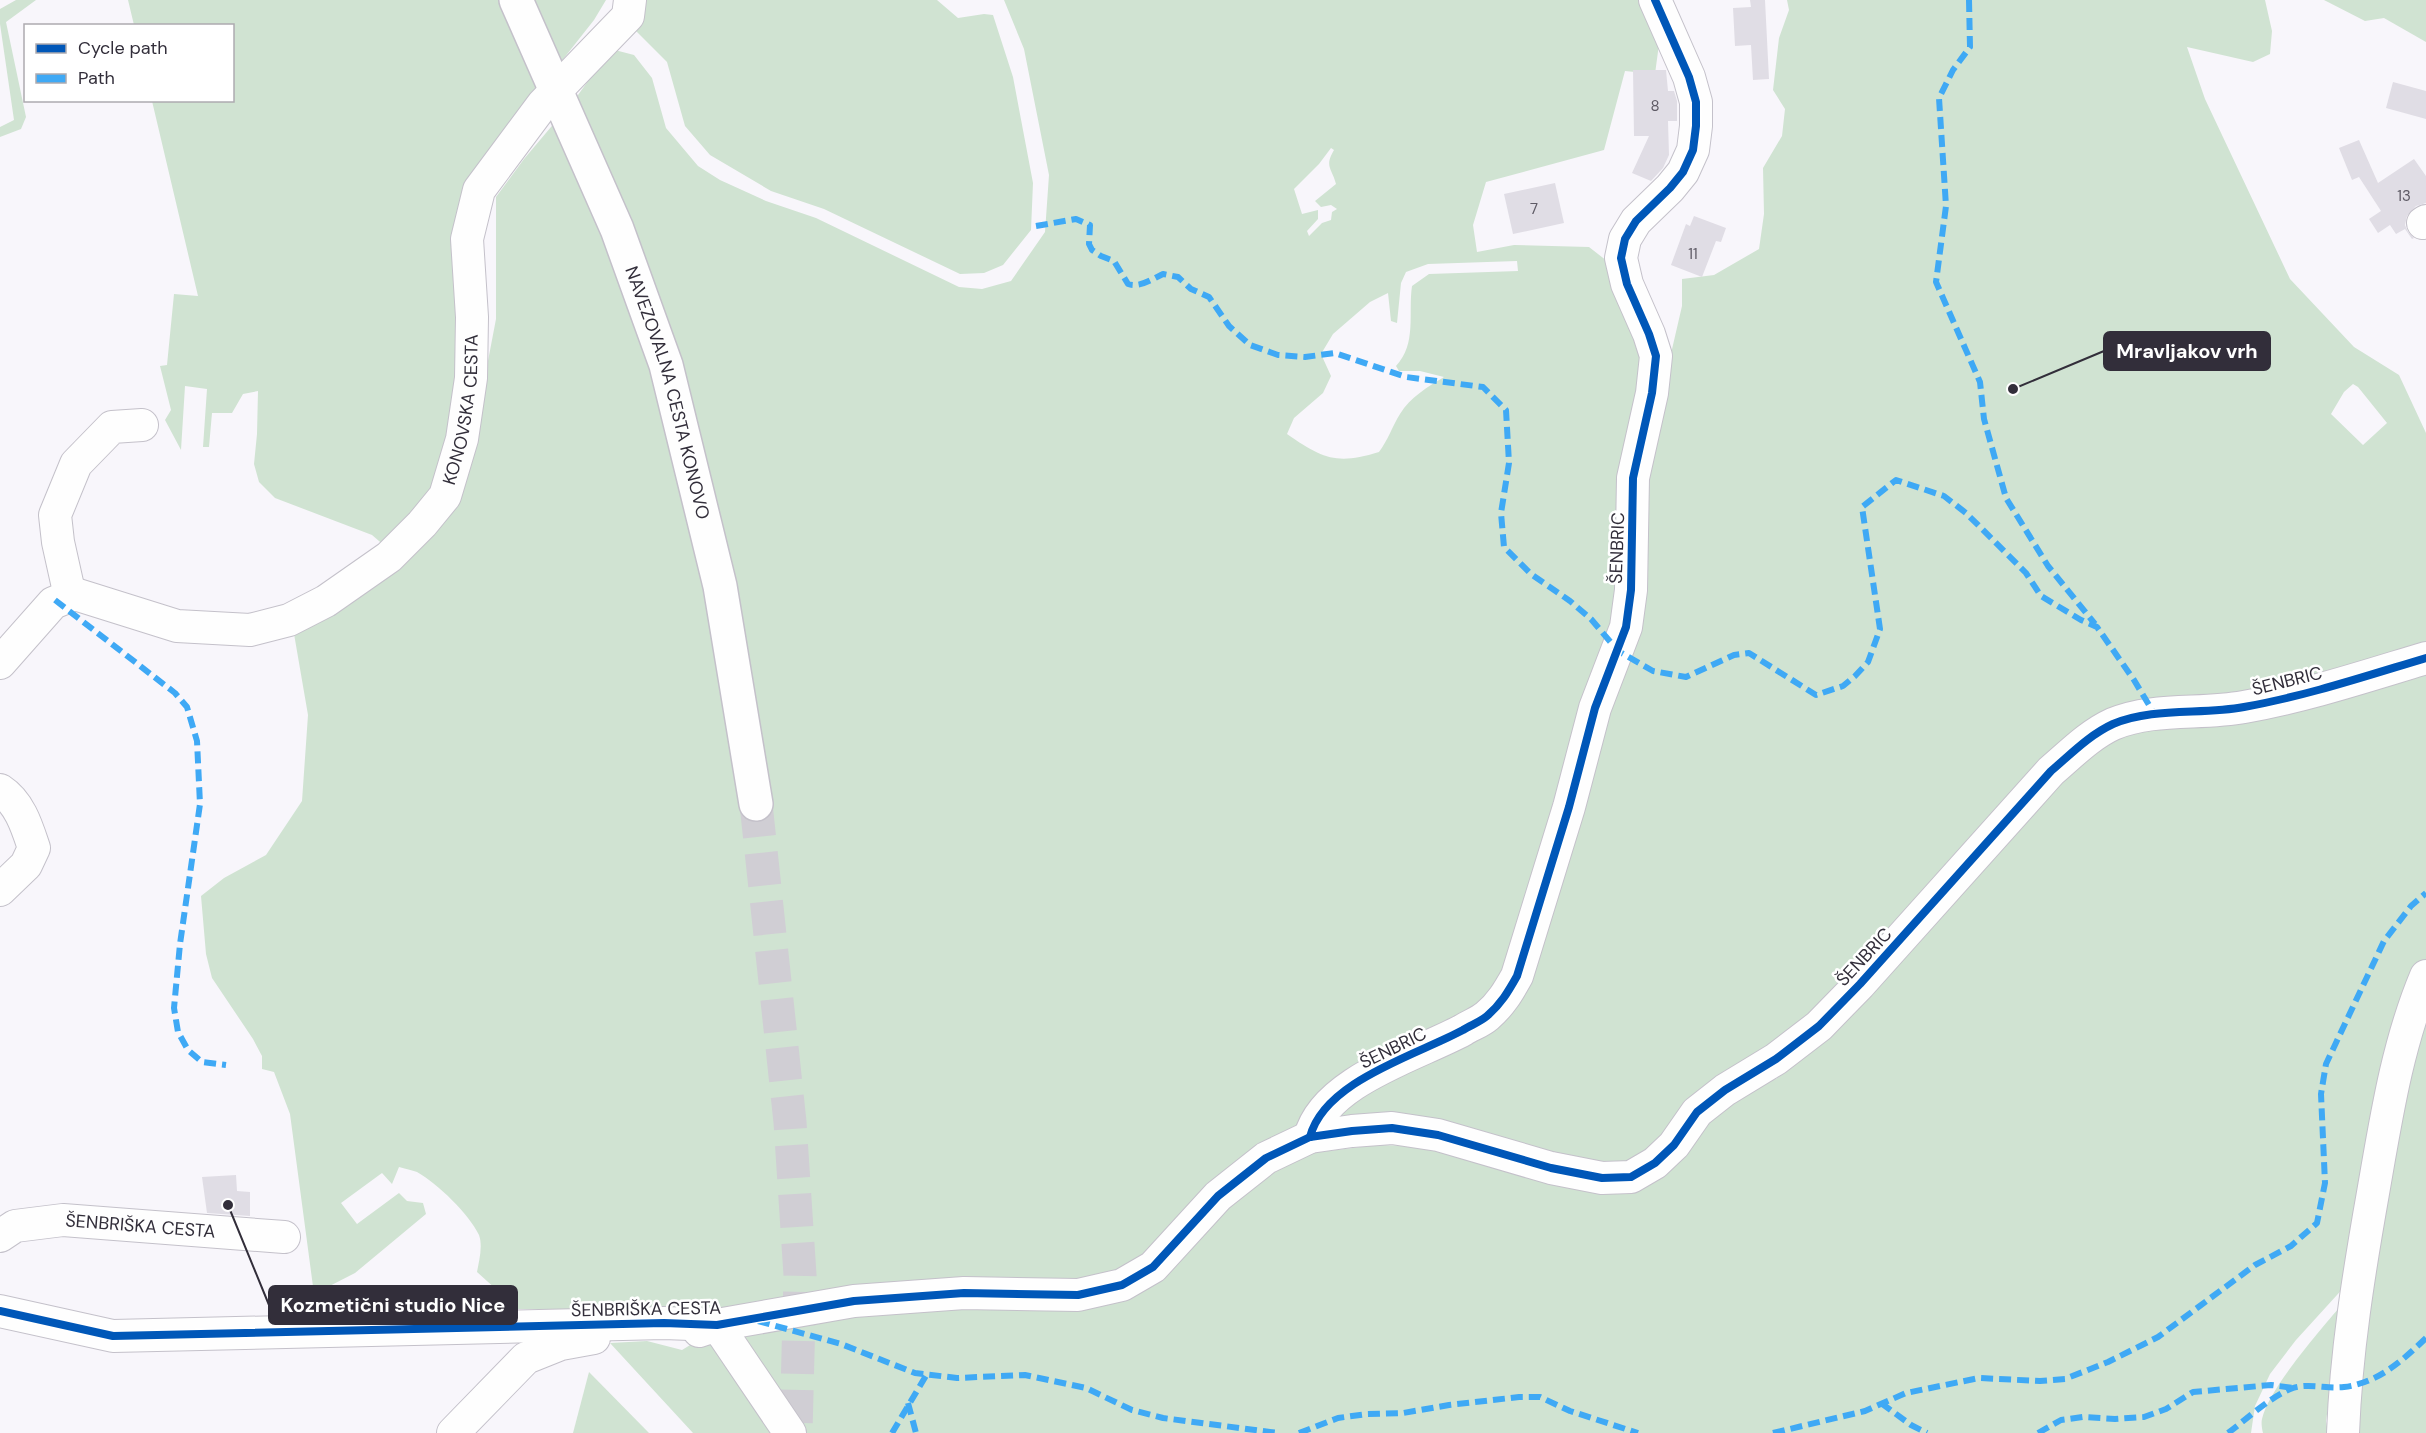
<svg xmlns="http://www.w3.org/2000/svg" width="2426" height="1433" viewBox="0 0 2426 1433" font-family="'DM Sans',sans-serif">
	<rect width="100%" height="100%" fill="#f8f6fb"/>
	<g fill="#d0e3d2" fill-rule="evenodd">
		<path d="M16 0H36L6 22 26 117 21 129 0 137V127L14 120 0 24V9Z"/>
		<path d="M128 0H606L594 20 463 186 479 267 444 487 386 547 372 535 275 498 259 482 254 464 257 434 258 391 243 394 232 413H212L209 447H203L207 389 185 386 181 450 165 420 171 410 160 366 167 365 174 294 198 296 152 101 232 100V26L134 25Z"/>
		<path d="M644 0H937L958 18 984 14 993 15 1013 77 1033 183 1031 230 1003 265 984 273 960 274 824 209 771 191 710 155 685 126 667 62 633 28Z"/>
		<path d="M1004 0H1649L1661 29 1655 74 1625 71 1604 150 1486 182 1473 225 1477 252 1514 245 1589 247 1607 261 1646 344 1624 605 1505 988 1353 1078 1119 1276 691 1318 641 1309H518L477 1272C479 1261 483 1246 479 1235 469 1214 438 1184 417 1172 412 1170 405 1169 399 1167L392 1184 382 1173 341 1203 357 1224 399 1193 407 1201 423 1203 426 1214 355 1273 314 1294 290 1114 274 1072 262 1069V1056L253 1039 212 978 206 954 201 896 224 878 266 855 302 801 308 715 293 628 315 617 471 450 496 319V197L524 159 578 95 611 49 634 55 652 78 666 128 698 166 720 180 766 201 816 218 959 287 982 289 1011 281 1045 232 1049 175 1024 49ZM1331 148 1334 150C1324 167 1332 168 1336 184L1315 201 1321 207 1331 205 1337 209 1332 212 1331 220 1322 223 1309 236 1307 231 1318 219V210L1302 214 1294 189 1319 164ZM1517 261 1518 271 1429 274 1412 286C1408 313 1417 344 1396 366L1399 371H1420L1444 377C1428 387 1410 397 1400 414 1392 427 1388 440 1379 452 1337 465 1323 459 1287 434L1294 418 1323 393 1331 376 1321 354 1333 334 1370 302 1388 293 1391 321 1397 323 1401 283 1406 272 1428 264Z"/>
		<path d="M1787 0H2265L2272 31 2270 54 2253 62 2187 47 2205 99 2290 279 2354 347 2399 375 2426 433V647L2263 695 2116 713 1859 987 1667 1144 1615 1167 1333 1119 1345 1103 1473 1037 1583 796 1642 479 1682 306V279L1714 275 1759 249 1764 214 1763 168 1782 136 1785 109 1773 90 1779 38 1789 10ZM2353 384 2358 387 2387 423 2363 445 2331 414 2344 392Z"/>
		<path d="M2324 0H2426V42L2384 18 2365 21Z"/>
		<path d="M2426 662V965L2347 1284 2296 1340 2270 1374 2255 1406 2251 1433H796L737 1327 853 1306 1079 1304 1186 1238 1295 1155 1377 1145 1463 1147 1602 1189 1744 1083 1776 1079 1794 1066 1869 997 2081 754 2105 738Z"/>
		<path d="M2426 998V1433H2341L2389 1134Z"/>
		<path d="M2338 1309 2342 1312 2326 1421 2328 1433H2263C2262 1429 2261 1423 2262 1419 2269 1389 2317 1334 2338 1309Z"/>
		<path d="M705 1336 782 1433H693L610 1343 647 1341 682 1350Z"/>
		<path d="M589 1372 649 1433H573Z"/>
	</g>
	<g fill="#e0dde5">
		<path d="M1750 0H1765L1769 79 1753 80 1751 45 1735 46 1733 8 1751 7Z"/>
		<path d="M1633 70H1666L1668 91H1674L1677 101V121H1668L1669 155 1663 168 1651 181 1632 173 1649 136H1634Z"/>
		<path d="M2393 82 2426 91V119L2386 108Z"/>
		<path d="M2359 140 2378 183 2414 159 2426 176V203L2416 206 2407 216 2405 225 2408 232 2414 238 2412 239 2405 229 2396 234 2390 225 2378 233 2369 219 2381 211 2359 177 2352 180 2339 148Z"/>
		<path d="M1555 183 1564 223 1513 234 1504 194Z"/>
		<path d="M1694 216 1726 228 1721 242 1716 241 1702 277 1671 265 1686 224 1690 226Z"/>
		<path d="M236 1175 237 1191 250 1192V1216L207 1213 202 1177Z"/>
	</g>
	<g fill="none" stroke-linecap="round" stroke-linejoin="round">
		<path stroke="#d0ced4" stroke-width="33" stroke-dasharray="33 16" stroke-linecap="butt" d="M756 804 790 1122 800 1275 796 1433"/>
		<g stroke="#c4c1ca" stroke-width="34">
			<g id="minor">
				<path d="M2423 223 2426 221"/>
				<path d="M70 596 58 542 55 515 76 464 112 427 142 425"/>
				<path id="s1" d="M0 663 53 603 75 594 177 626 250 630 289 620 326 601 389 557 422 524 445 496 462 439 471 378 472 317 467 239 479 190 543 104 628 16 630 0"/>
				<path d="M0 790C20 803 27 827 34 848L26 865 0 890"/>
				<path d="M1310 1137C1324 1081 1417 1055 1463 1030 1471 1025 1480 1022 1487 1016 1501 1004 1508 992 1517 976L1569 807 1595 708 1626 627 1631 590 1633 478 1652 393 1656 356 1649 334 1627 284 1621 258 1625 239 1636 221 1670 188 1683 172 1693 150 1696 126V102L1689 77 1655 0"/>
				<path id="s2" d="M0 1236 15 1226 63 1220 284 1237"/>
				<path d="M0 1311 113 1336 664 1323 717 1325 854 1301 964 1293 1078 1295 1122 1285 1153 1267 1218 1196 1266 1158 1310 1137 1352 1131 1392 1128 1438 1135 1551 1168 1602 1178 1631 1177 1655 1163 1674 1145 1697 1112 1725 1090 1776 1059 1819 1026 1860 984 2051 771C2070 755 2089 735 2113 724 2153 707 2201 715 2244 707 2306 696 2366 676 2426 658"/>
				<path d="M699 1331 717 1325 790 1433"/>
				<path d="M453 1433 526 1358 561 1344 594 1338"/>
				<path d="M2343 1433C2346 1352 2359 1272 2373 1193 2386 1119 2397 1045 2426 976"/>
			</g>
		</g>
		<g stroke="#c4c1ca" stroke-width="36">
			<g id="major">
				<path id="s3" d="M516 0 617 229 666 365 720 586 756 804"/>
			</g>
		</g>
		<use href="#minor" stroke="#fefefe" stroke-width="32"/>
		<use href="#major" stroke="#fefefe" stroke-width="33"/>
		<g stroke="#3fa9f5" stroke-width="6" stroke-dasharray="12 6" stroke-linecap="butt">
			<path d="M1969 0 1970 47 1953 70 1939 98 1946 206 1936 282 1980 382 1984 419 2006 498 2048 566 2095 624"/>
			<path d="M1036 226 1076 219 1090 225 1089 244 1092 250 1101 256 1114 261 1128 284C1140 288 1152 279 1163 274L1178 277 1191 289 1209 297 1229 326 1250 345 1278 355 1305 357 1335 353 1406 377 1483 387 1506 410 1509 463 1501 513 1504 547 1531 574 1570 601 1591 619 1618 651 1653 671 1686 677 1734 655 1749 653 1816 695 1843 686 1855 676 1868 662 1880 629 1862 507 1896 480 1944 496 1966 513 2026 573 2041 596 2081 620 2097 627 2134 680 2155 715"/>
			<path d="M55 600 175 693 187 707 197 741 200 804 180 944 174 1008 178 1032 188 1050 202 1062 226 1065"/>
			<path d="M758 1321 841 1344 915 1373 957 1378 1025 1375 1086 1388 1132 1410 1163 1418 1278 1433"/>
			<path d="M908 1403 916 1433"/>
			<path d="M1881 1403 1911 1425 1927 1433"/>
			<path d="M892 1433 927 1374"/>
			<path d="M1299 1433 1338 1418 1367 1414 1403 1413 1449 1405 1519 1397H1540L1570 1411 1638 1433"/>
			<path d="M1773 1433 1865 1411 1906 1393 1979 1378 2040 1381 2065 1379 2108 1362 2158 1337 2255 1265 2291 1246 2317 1223 2325 1183 2321 1094 2326 1064 2384 941 2411 906 2426 893"/>
			<path d="M2038 1433 2061 1420 2083 1417 2115 1419 2144 1417 2166 1409 2193 1392 2271 1385 2294 1388"/>
			<path d="M2228 1433C2247 1419 2271 1396 2293 1388 2308 1383 2328 1389 2344 1387 2378 1383 2402 1361 2426 1338"/>
		</g>
		<g stroke="#fff" stroke-width="11">
			<g id="cycleway">
				<path d="M1310 1137C1324 1081 1417 1055 1463 1030 1471 1025 1480 1022 1487 1016 1501 1004 1508 992 1517 976L1569 807 1595 708 1626 627 1631 590 1633 478 1652 393 1656 356 1649 334 1627 284 1621 258 1625 239 1636 221 1670 188 1683 172 1693 150 1696 126V102L1689 77 1655 0"/>
				<path d="M0 1311 113 1336 664 1323 717 1325 854 1301 964 1293 1078 1295 1122 1285 1153 1267 1218 1196 1266 1158 1310 1137 1352 1131 1392 1128 1438 1135 1551 1168 1602 1178 1631 1177 1655 1163 1674 1145 1697 1112 1725 1090 1776 1059 1819 1026 1860 984 2051 771C2070 755 2089 735 2113 724 2153 707 2201 715 2244 707 2306 696 2366 676 2426 658"/>
			</g>
		</g>
		<use href="#cycleway" stroke="#0057b8" stroke-width="8"/>
	</g>
	<g text-anchor="middle" dominant-baseline="central" stroke-width="5" stroke-linejoin="round" paint-order="stroke">
		<g font-size="15" fill="#5e5a65">
			<text x="1655" y="106">8</text>
			<text x="2404" y="196">13</text>
			<text x="1534" y="209">7</text>
			<text x="1693" y="254">11</text>
		</g>
		<g font-size="18" fill="#322e3a" stroke="#fff">
			<text stroke="none"><textPath href="#s3" startOffset="422">NAVEZOVALNA CESTA KONOVO</textPath></text>
			<text stroke="none"><textPath href="#s1" startOffset="614">KONOVSKA CESTA</textPath></text>
			<text transform="translate(1617 548) rotate(-88)">ŠENBRIC</text>
			<text transform="translate(2287 681) rotate(-14)">ŠENBRIC</text>
			<text transform="translate(1864 957) rotate(-47)">ŠENBRIC</text>
			<text transform="translate(1393 1048) rotate(-26)">ŠENBRIC</text>
			<text stroke="none"><textPath href="#s2" startOffset="144">ŠENBRIŠKA CESTA</textPath></text>
			<text transform="translate(646 1309) rotate(-1)">ŠENBRIŠKA CESTA</text>
		</g>
	</g>
	<path fill="none" stroke="#322e3a" stroke-width="2" d="M2013 389L2104 351M228 1205L269 1305"/>
	<g fill="#322e3a" stroke="#fff" stroke-width="2">
		<circle cx="2013" cy="389" r="6"/>
		<circle cx="228" cy="1205" r="6"/>
	</g>
	<g fill="#322e3a" stroke="#322e3a" stroke-width="2">
		<rect x="2104" y="332" width="166" height="38" rx="6"/>
		<rect x="269" y="1286" width="248" height="38" rx="6"/>
	</g>
	<g font-size="20" text-anchor="middle" font-weight="bold" fill="#fff">
		<text x="2187" y="358">Mravljakov vrh</text>
		<text x="393" y="1312">Kozmetični studio Nice</text>
	</g>
	<rect x="24" y="24" width="210" height="78" fill="#ffffff" stroke="#adabb0" stroke-width="1.5"/>
	<rect x="36" y="44" width="30" height="9" fill="#0057b8" stroke="#adabb0" stroke-width="1.5"/>
	<text x="78" y="54" font-size="18" fill="#322e3a">Cycle path</text>
	<rect x="36" y="74" width="30" height="9" fill="#3fa9f5" stroke="#adabb0" stroke-width="1.5"/>
	<text x="78" y="84" font-size="18" fill="#322e3a">Path</text>
</svg>
